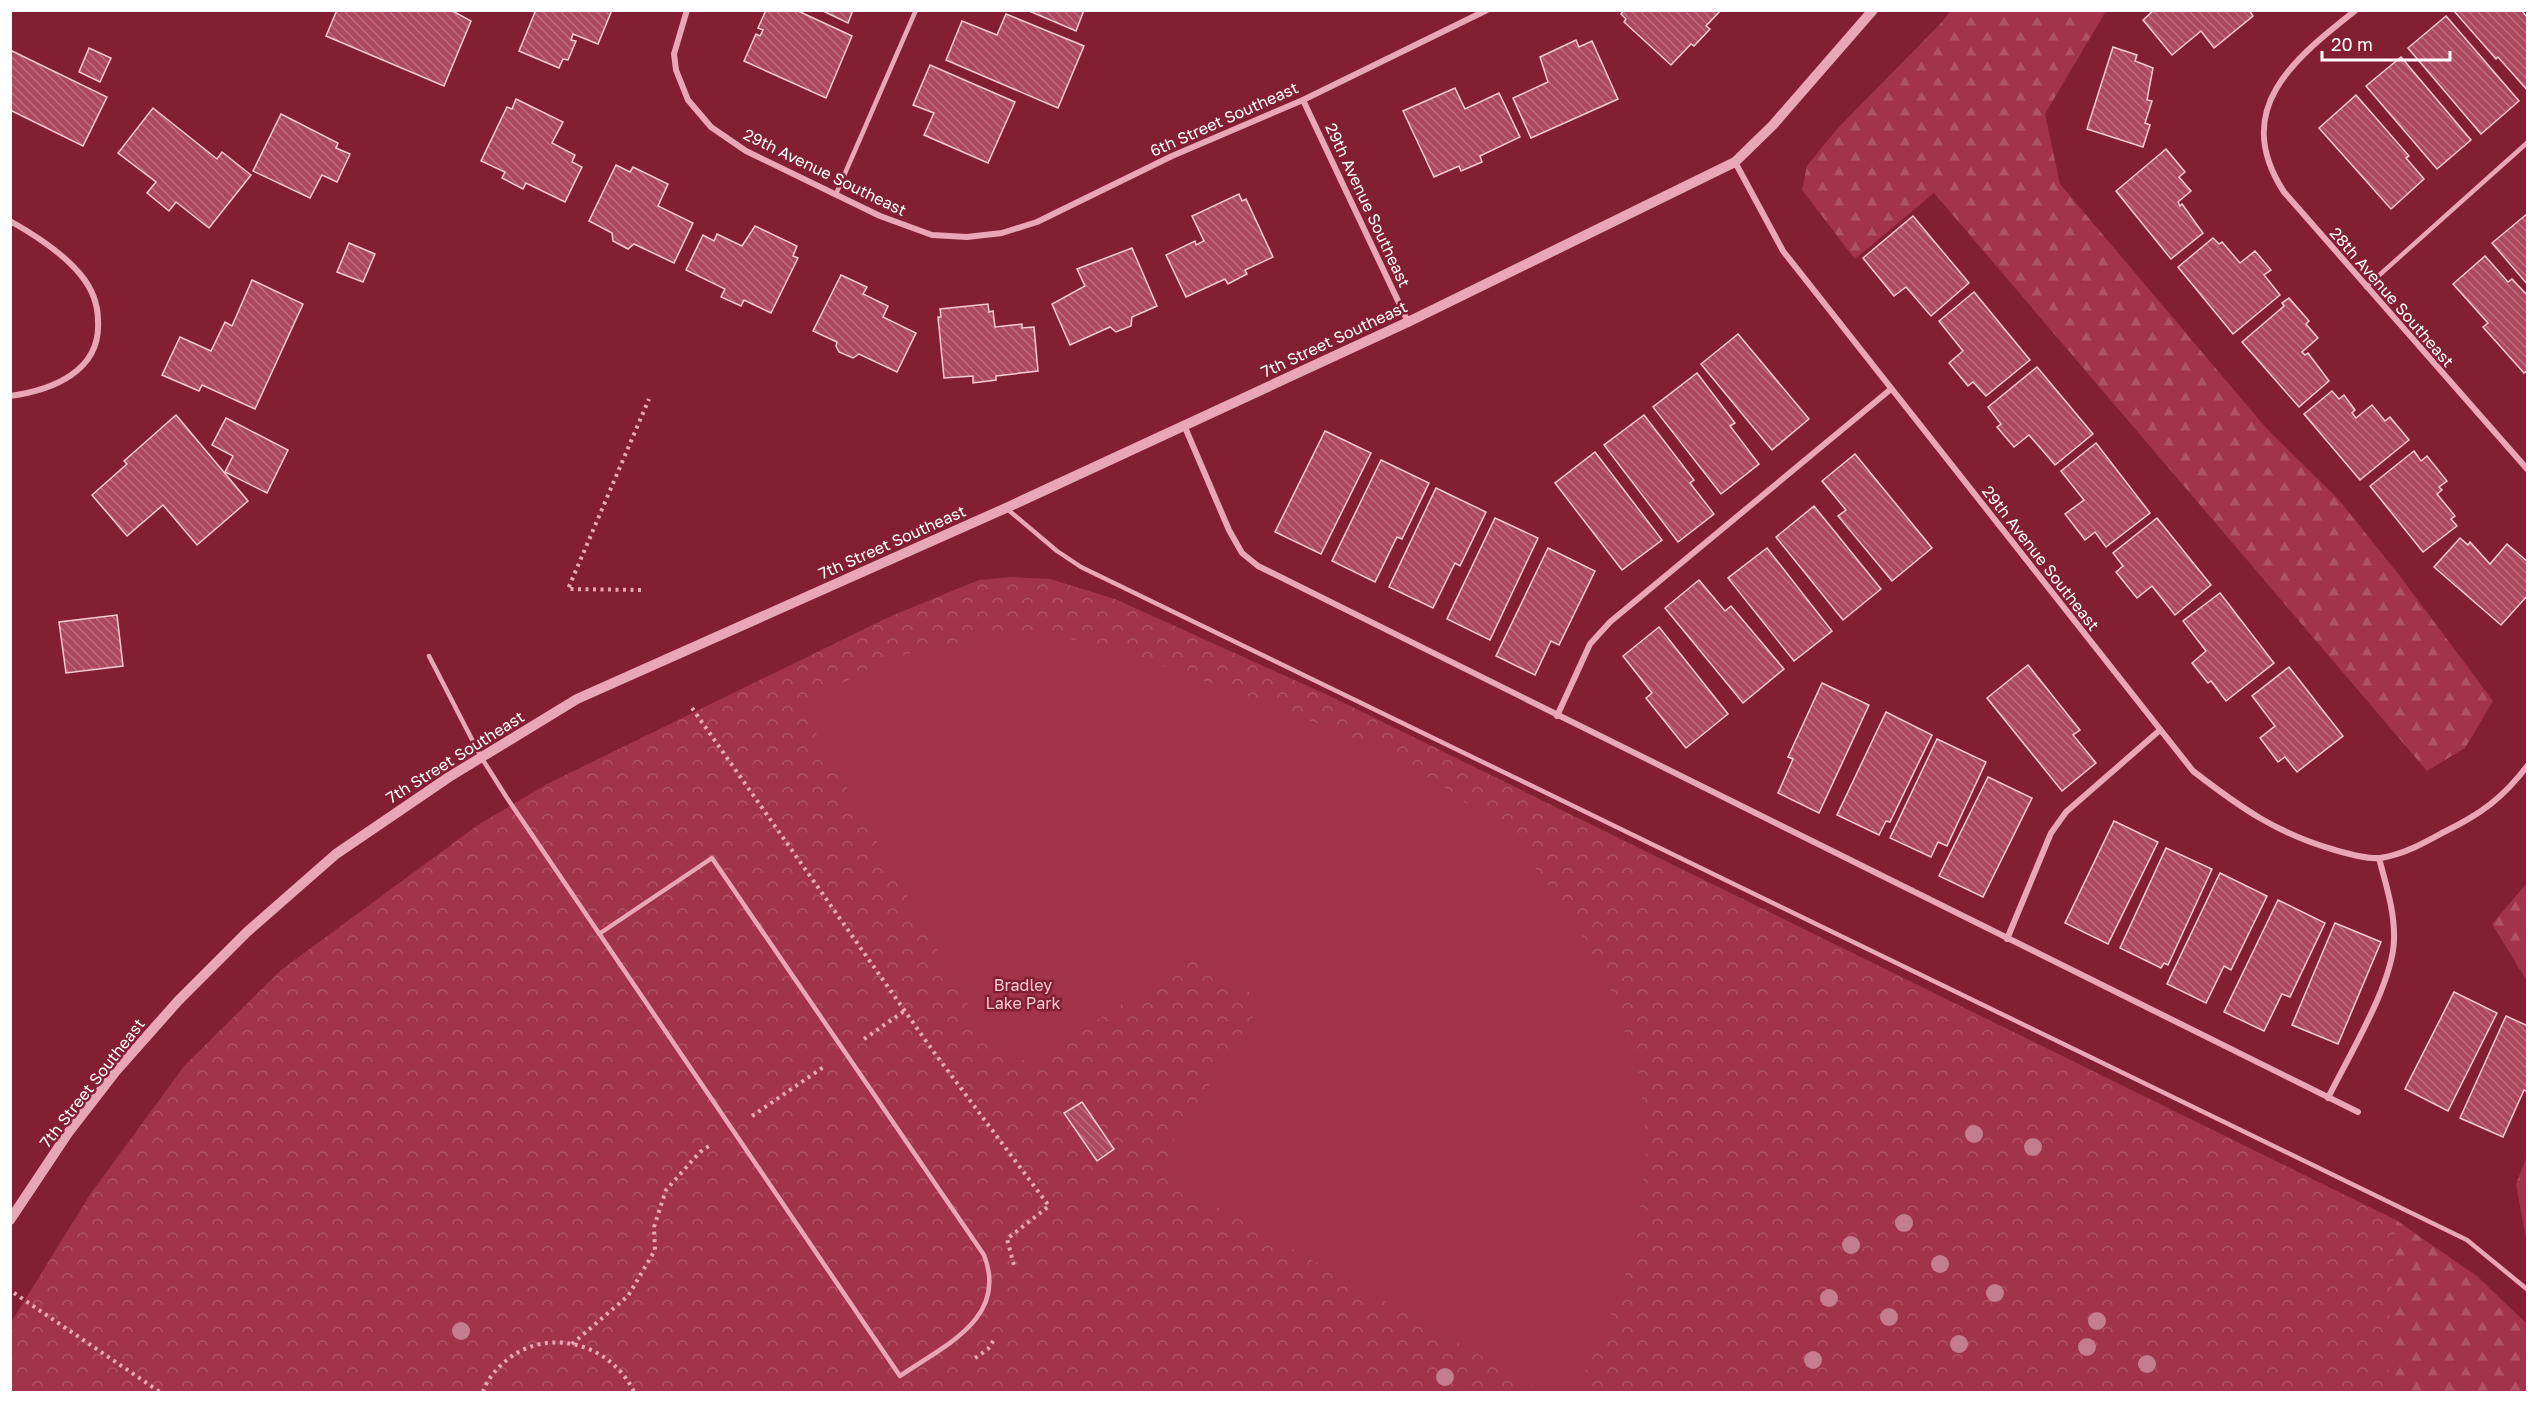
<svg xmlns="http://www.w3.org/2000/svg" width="2538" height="1403" viewBox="0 0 2538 1403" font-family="'Golos Text',sans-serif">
	<defs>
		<pattern id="forest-firs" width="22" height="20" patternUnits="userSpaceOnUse" patternTransform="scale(1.5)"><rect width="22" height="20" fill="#a1334b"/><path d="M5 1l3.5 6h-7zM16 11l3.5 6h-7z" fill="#af5266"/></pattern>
		<pattern id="park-crowns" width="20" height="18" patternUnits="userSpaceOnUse" patternTransform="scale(1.5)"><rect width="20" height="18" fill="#a1334b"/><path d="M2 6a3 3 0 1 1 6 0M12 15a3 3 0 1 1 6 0" fill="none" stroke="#af5266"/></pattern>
		<pattern id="building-back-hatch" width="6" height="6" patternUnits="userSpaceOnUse" patternTransform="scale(1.5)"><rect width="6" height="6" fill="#ab485d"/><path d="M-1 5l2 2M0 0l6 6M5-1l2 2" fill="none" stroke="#bc6d7d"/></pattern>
	</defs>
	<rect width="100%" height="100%" fill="#831f33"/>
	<g fill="url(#forest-firs)">
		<path d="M1950 11H2106L2045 114 2060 184 2267 429 2339 500 2399 575 2493 701 2465 748 2427 771 1934 193 1855 259 1802 190 1807 166 1836 130 1942 22Z"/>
		<path d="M2527 883V981L2492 924Z"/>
		<path d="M2527 1156V1244L2516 1184Z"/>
		<path d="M2396 1220 2478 1277 2527 1324V1392H2305Z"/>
	</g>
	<path fill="url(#park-crowns)" d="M1011 577 1050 579 1115 599 1334 698 2396 1220 2387 1346 2390 1392H11L10 1324 91 1193 185 1065 281 970 478 825 547 784 891 616 979 580Z"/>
	<path fill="#a1334b" d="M1047 635 1108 646 1255 699 1387 751 1459 797 1522 850 1573 918 1612 994 1640 1077 1647 1150 1636 1243 1610 1317 1576 1392H1545L1172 1181 1169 1148 1263 1001 1193 958 1032 1062 996 1054 801 706 886 659 985 637Z"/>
	<g fill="url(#building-back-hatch)" stroke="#f7cad4" stroke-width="1.5">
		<path d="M337 10H451L471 21 444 86 326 36Z"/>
		<path d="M531 10H612L598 44 573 34 571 40 576 41 568 60 563 59 559 68 519 51 535 12Z"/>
		<path d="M766 10H796L852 36 826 98 744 61 756 34 760 36 763 30 758 28Z"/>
		<path d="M821 10H853L848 23Z"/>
		<path d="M1027 10H1084L1076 31Z"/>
		<path d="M1624 10H1721L1706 26 1710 29 1694 46 1691 44 1671 65 1624 22 1626 19 1621 14Z"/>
		<path d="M2154 10H2249L2253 16 2214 48 2201 31 2172 55 2143 20Z"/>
		<path d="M2521 10 2528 18V91L2498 57 2496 59 2454 11Z"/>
		<path d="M1006 14 1084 46 1058 108 946 60 962 21 997 35Z"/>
		<path d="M2446 16 2519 101 2481 134 2408 48Z"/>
		<path d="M1576 40 1579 47 1592 41 1618 99 1531 138 1513 98 1548 82 1540 57Z"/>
		<path d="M2113 47 2137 55 2135 61 2153 68 2147 100 2152 101 2145 123 2150 125 2143 147 2087 129Z"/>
		<path d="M89 48 111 58 100 82 79 72Z"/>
		<path d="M10 50 107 97 83 146 10 110Z"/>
		<path d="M2401 57 2471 140 2437 169 2366 86Z"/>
		<path d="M930 65 1015 102 988 163 924 135 934 113 913 105Z"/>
		<path d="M1455 88 1465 109 1499 93 1520 137 1480 156 1482 162 1461 171 1459 166 1434 177 1403 111Z"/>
		<path d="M2356 95 2409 156 2406 158 2424 179 2391 209 2319 128Z"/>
		<path d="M516 99 563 122 552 143 575 155 572 162 582 167 565 202 526 183 523 189 502 178 505 172 481 161 507 107 512 109Z"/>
		<path d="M153 108 217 159 222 152 251 175 209 228 176 202 169 211 147 193 156 182 118 153Z"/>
		<path d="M281 114 338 143 336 148 350 154 337 182 322 175 310 198 253 171Z"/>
		<path d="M2166 149 2185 172 2179 177 2191 191 2178 202 2180 206 2182 204 2203 233 2171 259 2116 191Z"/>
		<path d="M616 165 630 172 633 167 668 184 658 206 693 223 674 263 634 244 628 249 613 241 612 233 589 221Z"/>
		<path d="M1239 194 1242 201 1246 199 1273 257 1245 270 1247 274 1228 284 1225 279 1186 297 1166 255 1195 241 1196 245 1204 241 1192 216Z"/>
		<path d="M2528 213V285L2492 243Z"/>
		<path d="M1913 216 1969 283 1931 316 1906 287 1894 296 1863 258Z"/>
		<path d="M755 226 797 246 793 256 798 258 771 313 744 300 741 306 721 297 725 289 686 270 703 235 714 241 717 234 742 246Z"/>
		<path d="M2213 238 2219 244 2222 242 2240 263 2255 251 2271 270 2264 275 2280 295 2233 334 2178 267Z"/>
		<path d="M349 243 375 254 363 282 337 272Z"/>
		<path d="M1132 248 1157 306 1132 317 1131 326 1116 332 1110 327 1070 345 1052 304 1085 286 1077 269Z"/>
		<path d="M2485 256 2508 282 2512 279 2528 296V370L2524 373 2483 327 2488 323 2453 284Z"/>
		<path d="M841 275 867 287 863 294 888 306 883 317 916 333 897 372 859 354 853 358 839 352 836 346 837 342 813 331Z"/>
		<path d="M252 280 303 304 255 409 202 385 199 391 162 375 180 337 211 351 225 322 232 326Z"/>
		<path d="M1974 292 2030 360 1986 396 1973 382 1968 386 1949 363 1963 351 1939 321Z"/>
		<path d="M2289 298 2309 321 2306 324 2318 338 2302 352 2305 355 2308 353 2329 381 2299 407 2242 342 2284 306 2282 303Z"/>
		<path d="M988 304 989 312 993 311 995 327 1022 324V328L1034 327 1038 371 996 376V380L973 383V376L944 378 938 317H941L940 309Z"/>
		<path d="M1738 334 1809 419 1772 450 1701 364Z"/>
		<path d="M2037 367 2093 434 2055 465 2029 435 2014 447 1997 427 2001 424 1988 407Z"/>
		<path d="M1697 373 1735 423 1730 426 1759 464 1721 494 1653 407Z"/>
		<path d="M2332 391 2339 399 2344 395 2355 410 2352 413 2356 418 2372 405 2385 421 2390 417 2409 440 2360 480 2304 414Z"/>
		<path d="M176 415 248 501 197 545 163 505 127 536 92 495 127 464 124 461Z"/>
		<path d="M1644 415 1694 480 1690 483 1714 514 1678 542 1604 445Z"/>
		<path d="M226 418 288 450 267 493 225 472 233 456 212 445Z"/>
		<path d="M1325 431 1371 453 1321 554 1275 532Z"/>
		<path d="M2096 443 2150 513 2106 547 2095 532 2085 540 2065 514 2084 500 2061 471Z"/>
		<path d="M2414 451 2421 461 2427 456 2447 481 2439 487 2442 490 2437 494 2455 516 2451 519 2457 526 2423 552 2370 486Z"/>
		<path d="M1595 452 1662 540 1622 570 1555 483Z"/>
		<path d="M1855 454 1932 548 1892 581 1838 516 1846 510 1822 481Z"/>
		<path d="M1381 460 1429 483 1402 539 1397 537 1375 582 1332 561Z"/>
		<path d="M1436 488 1486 512 1460 566 1455 563 1433 608 1389 587Z"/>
		<path d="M1814 506 1881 589 1843 620 1776 537Z"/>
		<path d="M1495 518 1538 538 1490 640 1447 619Z"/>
		<path d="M2157 518 2211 585 2175 615 2152 586 2137 598 2116 572 2123 566 2113 553Z"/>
		<path d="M2460 538 2468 545 2470 542 2490 564 2507 544 2528 562V595L2501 625 2434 567Z"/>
		<path d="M1548 548 1595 571 1559 645 1551 641 1535 675 1496 656Z"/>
		<path d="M1767 548 1832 631 1794 661 1728 578Z"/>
		<path d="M1699 580 1725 611 1731 606 1784 669 1743 703 1665 608Z"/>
		<path d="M2220 593 2274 663 2226 701 2211 681 2208 683 2192 663 2206 651 2183 621Z"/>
		<path d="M117 615 123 666 66 673 59 622Z"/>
		<path d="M1659 627 1728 714 1686 748 1646 698 1652 693 1623 656Z"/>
		<path d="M2028 665 2080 730 2073 735 2096 763 2062 791 1987 698Z"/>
		<path d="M2289 667 2343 736 2297 772 2285 757 2278 762 2260 738 2275 726 2252 696Z"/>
		<path d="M1822 683 1869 705 1819 813 1778 793 1793 759 1788 757Z"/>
		<path d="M1886 712 1932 735 1890 822 1886 821 1879 835 1837 815Z"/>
		<path d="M1937 739 1986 762 1947 846 1938 842 1931 857 1890 838Z"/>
		<path d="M1988 777 2032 798 1983 897 1939 876Z"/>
		<path d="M2114 821 2158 842 2108 944 2065 923Z"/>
		<path d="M2166 848 2212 869 2168 965 2164 963 2161 968 2120 948Z"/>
		<path d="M2220 873 2267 896 2231 970 2224 966 2206 1003 2167 984Z"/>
		<path d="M2278 900 2325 923 2290 997 2282 994 2264 1031 2224 1012Z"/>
		<path d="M2335 923 2381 942 2338 1044 2292 1025Z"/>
		<path d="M2454 992 2497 1013 2448 1111 2405 1089Z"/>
		<path d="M2506 1016 2528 1026V1092L2524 1090 2503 1137 2460 1118Z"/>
		<path d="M1082 1102 1114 1149 1097 1161 1064 1113Z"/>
	</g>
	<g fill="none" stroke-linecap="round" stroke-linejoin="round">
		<g stroke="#e9a6b5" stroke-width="4" stroke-dasharray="3 4.5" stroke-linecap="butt">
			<path d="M641 590 568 589 649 399"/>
			<path d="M692 708 933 1051 1049 1206 1007 1239 1015 1269"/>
			<path d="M864 1039 906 1010"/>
			<path d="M752 1116 825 1066"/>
			<path d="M14 1293 160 1392"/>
			<path d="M572 1344 628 1296 655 1250 654 1227 666 1190 700 1152 712 1144"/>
			<path d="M975 1358 988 1349 995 1338"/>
			<path d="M483 1392C487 1379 497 1368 508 1359 550 1326 612 1345 634 1392"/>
		</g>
		<g stroke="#e9a6b5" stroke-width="4.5">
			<path d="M836 194 916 10"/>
			<path d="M2366 287 2528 142"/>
			<path d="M1006 508 1057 551 1081 567 2467 1240 2528 1290"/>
			<path d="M429 656 481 757 507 798 900 1376C943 1346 1009 1319 984 1255L712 858 599 934"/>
		</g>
		<g stroke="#e9a6b5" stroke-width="6">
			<path d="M687 10 674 54 676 70 688 100 711 127 746 151 880 216 932 235 967 237 1002 233 1037 222 1172 156 1303 100 1487 10"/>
			<path d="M2356 10C2294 59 2230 109 2284 192L2528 470"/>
			<path d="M1303 100 1408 322"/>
			<path d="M1735 162 1783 251 2193 771C2241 808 2276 833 2335 850 2349 854 2366 859 2380 858 2403 855 2424 843 2444 832 2481 814 2503 798 2528 765"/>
			<path d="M10 221C35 235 62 252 80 274 91 287 98 304 98 321 101 371 53 390 10 396"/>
			<path d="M1184 425 1229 530 1242 553 1258 566 2358 1112"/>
			<path d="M1557 716 1590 644 1610 622 1891 389"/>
			<path d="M2007 939 2051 833 2066 812 2160 730"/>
			<path d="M2328 1098C2348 1057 2393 984 2394 940 2395 912 2386 885 2379 858"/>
		</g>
		<path stroke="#e9a6b5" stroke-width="10" d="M10 1220 68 1133 116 1071 178 1001 247 932 336 854 449 777 577 699 1006 508 1408 322 1735 162 1773 125 1873 10"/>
	</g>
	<g fill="#c37d8c">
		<circle cx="1974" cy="1134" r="9"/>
		<circle cx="2033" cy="1147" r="9"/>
		<circle cx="1904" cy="1223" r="9"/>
		<circle cx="1851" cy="1245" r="9"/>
		<circle cx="1940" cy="1264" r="9"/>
		<circle cx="1995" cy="1293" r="9"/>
		<circle cx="1829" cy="1298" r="9"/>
		<circle cx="1889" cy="1317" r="9"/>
		<circle cx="2097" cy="1321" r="9"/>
		<circle cx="461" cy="1331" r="9"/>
		<circle cx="1959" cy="1344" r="9"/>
		<circle cx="2087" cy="1347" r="9"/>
		<circle cx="1813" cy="1360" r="9"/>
		<circle cx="2147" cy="1364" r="9"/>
		<circle cx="1445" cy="1377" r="9"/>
	</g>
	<g text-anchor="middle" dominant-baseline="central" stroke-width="5" stroke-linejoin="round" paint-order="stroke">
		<g font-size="16" fill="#fff" stroke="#831f33">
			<text transform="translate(1224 119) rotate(-24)">6th Street Southeast</text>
			<text transform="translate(825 172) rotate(26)">29th Avenue Southeast</text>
			<text transform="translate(1368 205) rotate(65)">29th Avenue Southeast</text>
			<text transform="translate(2392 297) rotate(49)">28th Avenue Southeast</text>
			<text transform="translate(1334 339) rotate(-25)">7th Street Southeast</text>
			<text transform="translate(892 542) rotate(-24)">7th Street Southeast</text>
			<text transform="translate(2041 558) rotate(52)">29th Avenue Southeast</text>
			<text transform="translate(455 757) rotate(-32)">7th Street Southeast</text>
			<text transform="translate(92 1083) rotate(-52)">7th Street Southeast</text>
		</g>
		<g font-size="16" fill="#f7cad4" stroke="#831f33">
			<text x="1023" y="985">Bradley<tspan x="1023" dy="18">Lake Park</tspan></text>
		</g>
	</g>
	<rect width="2538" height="1403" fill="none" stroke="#ffffff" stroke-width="24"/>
	<path d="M2322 51v9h128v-9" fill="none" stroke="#ffffff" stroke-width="3"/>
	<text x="2331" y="51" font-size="18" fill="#ffffff" stroke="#831f33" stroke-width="4.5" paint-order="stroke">20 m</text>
</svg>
